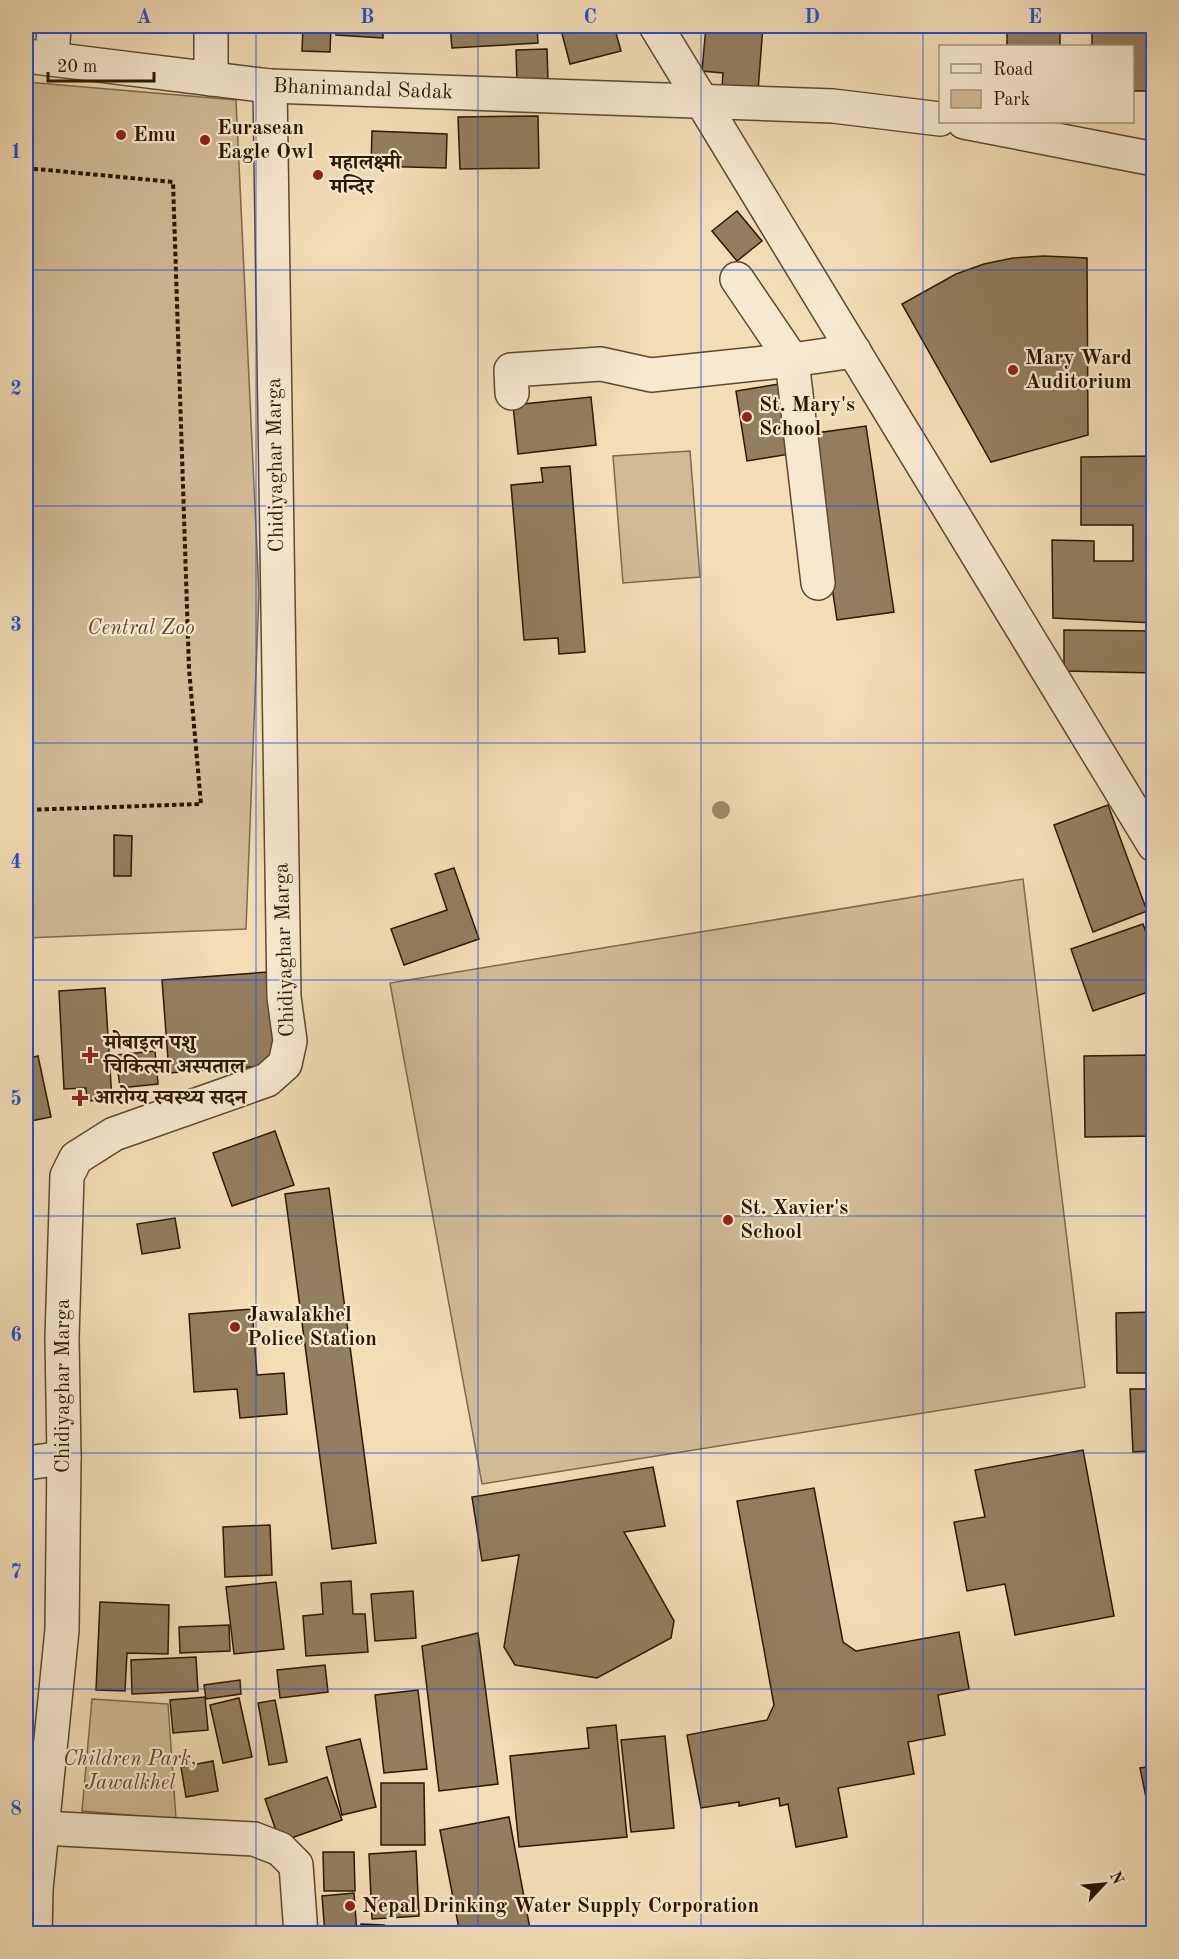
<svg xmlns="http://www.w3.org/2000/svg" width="1179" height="1959" viewBox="0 0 1179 1959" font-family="'Old Standard TT','Noto Serif Devanagari',serif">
	<rect width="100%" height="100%" fill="#f3ddb6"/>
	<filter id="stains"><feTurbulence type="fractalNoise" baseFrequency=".00333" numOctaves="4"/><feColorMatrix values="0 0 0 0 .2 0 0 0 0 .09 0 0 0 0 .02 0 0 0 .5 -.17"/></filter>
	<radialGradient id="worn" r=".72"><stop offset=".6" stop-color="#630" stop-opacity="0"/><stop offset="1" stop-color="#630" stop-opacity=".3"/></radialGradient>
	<g fill="#d1bb97" stroke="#7e694c" stroke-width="1.5">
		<path d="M26 82 236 100 259 593 246 929 26 938Z"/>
		<path d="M690 451 700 577 623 583 613 456Z"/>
		<path d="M1023 879 1085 1387 482 1484 390 983Z"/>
		<path d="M92 1699 168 1704 176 1819 82 1811Z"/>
	</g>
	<g fill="#937e5f" stroke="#2b1700" stroke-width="1.5">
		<path d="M221 26H267L266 33 221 30Z"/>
		<path d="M271 26H292V30L270 28Z"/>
		<path d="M303 26H331L330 52 302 51Z"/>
		<path d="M337 26H383V38L336 35Z"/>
		<path d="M450 26H537L538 43 452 48Z"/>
		<path d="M560 26H614L621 51 570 64Z"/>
		<path d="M706 26H763L758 91 722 88 723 73 702 71Z"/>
		<rect x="1007" y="26" width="53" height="20"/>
		<path d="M1092 30H1154V91H1132V46H1092Z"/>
		<path d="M547 49 548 81 517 82 516 50Z"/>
		<path d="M538 116 539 168 460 169 458 117Z"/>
		<path d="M372 131 447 134 446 168 371 166Z"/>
		<path d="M737 211 762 241 737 261 712 231Z"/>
		<path d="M1044 256 1087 258 1088 435 991 462 902 304 956 274 984 264 1013 258Z"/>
		<path d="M791 382 803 452 747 461 736 391Z"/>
		<path d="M591 397 596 445 518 454 513 405Z"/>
		<path d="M866 426 894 612 837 620 809 434Z"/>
		<path d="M1154 456V623L1053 618 1052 540 1094 541V561H1133V525H1081V457Z"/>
		<path d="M570 466 585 652 559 654 558 638 524 640 511 485 543 482 541 468Z"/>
		<path d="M1064 630 1154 631V673L1064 671Z"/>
		<path d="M1108 805 1147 911 1093 932 1054 825Z"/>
		<path d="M114 835 132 836 131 876H114Z"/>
		<path d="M454 868 479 939 404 965 391 929 447 910 435 874Z"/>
		<path d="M1143 924 1154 955V990L1093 1011 1071 949Z"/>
		<path d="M268 972 275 1065 169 1073 162 980Z"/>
		<path d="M105 988 112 1100 87 1101 86 1088 64 1089 59 991Z"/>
		<path d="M155 1051 158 1084 120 1088 116 1055Z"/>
		<path d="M1154 1055V1136L1085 1137 1084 1056Z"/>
		<path d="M38 1056 51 1117 26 1122V1059Z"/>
		<path d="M275 1131 294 1185 232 1206 213 1153Z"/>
		<path d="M329 1188 376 1543 332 1549 285 1194Z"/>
		<path d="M175 1218 180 1248 142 1254 137 1224Z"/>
		<path d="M252 1309 257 1375 284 1373 287 1414 240 1418 237 1389 194 1392 189 1314Z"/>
		<path d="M1154 1312V1373H1117L1116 1313Z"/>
		<path d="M1130 1389H1154V1451L1133 1452Z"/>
		<path d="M1083 1450 1114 1616 1015 1635 1005 1584 967 1591 954 1522 985 1517 975 1470Z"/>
		<path d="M653 1467 665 1526 624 1532 674 1621 671 1638 597 1678 515 1665 504 1647 519 1555 482 1561 472 1497Z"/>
		<path d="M814 1488 843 1642 856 1651 959 1632 969 1689 938 1695 945 1735 908 1742 914 1774 838 1788 847 1837 796 1847 788 1804 780 1806 779 1798 739 1806V1802L701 1808 687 1735 767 1720 774 1705 737 1501Z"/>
		<path d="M270 1525 272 1575 225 1577 223 1527Z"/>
		<path d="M351 1581 353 1614H365L368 1652 306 1656 303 1616 323 1614 321 1583Z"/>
		<path d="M276 1582 284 1649 234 1654 226 1587Z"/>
		<path d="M413 1591 416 1638 375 1641 371 1594Z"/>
		<path d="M100 1602 169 1605 168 1654 127 1653 125 1691 96 1690Z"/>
		<path d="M229 1625 230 1651 180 1653 179 1627Z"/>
		<path d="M478 1633 498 1784 439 1791 422 1646Z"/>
		<path d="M196 1657 198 1691 132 1694 131 1660Z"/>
		<path d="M325 1665 328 1692 280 1698 277 1670Z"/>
		<path d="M240 1680 241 1694 206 1699 204 1685Z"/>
		<path d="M418 1690 427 1769 384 1773 375 1695Z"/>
		<path d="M205 1697 208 1730 173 1733 170 1700Z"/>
		<path d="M239 1698 252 1757 223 1763 210 1705Z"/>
		<path d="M275 1700 287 1762 269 1765 258 1703Z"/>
		<path d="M616 1725 627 1837 519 1847 510 1756 589 1748 587 1728Z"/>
		<path d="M665 1736 674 1828 631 1832 621 1740Z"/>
		<path d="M360 1739 376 1807 342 1815 326 1747Z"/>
		<path d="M213 1761 218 1791 186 1797 181 1767Z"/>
		<path d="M1154 1766V1837L1140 1768Z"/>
		<path d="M327 1777 342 1820 280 1842 265 1799Z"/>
		<path d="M381 1783H424L425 1845H381Z"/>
		<path d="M509 1817 531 1934H460L440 1830Z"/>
		<path d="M416 1851 419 1916 372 1919 369 1854Z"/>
		<path d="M323 1852H354L355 1891H324Z"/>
		<path d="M354 1893 357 1934H325L322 1896Z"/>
		<path d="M361 1924 384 1925V1934H361Z"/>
		<path d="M1091 1926 1093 1934H1058Z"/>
	</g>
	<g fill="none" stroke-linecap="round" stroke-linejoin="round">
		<g stroke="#5d482e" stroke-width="36">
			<g id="minor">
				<path d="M656 26 1154 845"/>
				<path id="s1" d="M26 56 270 86 833 106 940 119"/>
				<path d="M52 59 54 26"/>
				<path d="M211 79V26"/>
				<path d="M964 122 1154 159"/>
				<path d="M737 279 792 360 818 583"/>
				<path d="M512 393 511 370 601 364 651 375 792 360 854 351"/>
				<path d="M26 1463 64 1458"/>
				<path d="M42 1828 254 1839 280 1849 296 1865 301 1934"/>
				<path d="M35 1934 36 1889 62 1630 64 1458 62 1338 67 1176 76 1158 114 1134 267 1080 285 1064 290 1041 284 997 270 86"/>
			</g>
		</g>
		<path stroke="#2b1700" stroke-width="4" stroke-dasharray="4.5 3" stroke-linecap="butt" d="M26 168 173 182 189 669 201 804 26 810"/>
		<use href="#minor" stroke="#f7e9d0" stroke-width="33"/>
	</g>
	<circle fill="#a08b6b" cx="721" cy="810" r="9"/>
	<path fill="none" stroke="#1d4ed8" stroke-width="1.5" stroke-opacity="0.55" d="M256 26V1934M478 26V1934M701 26V1934M923 26V1934M26 270H1154M26 506H1154M26 743H1154M26 980H1154M26 1216H1154M26 1453H1154M26 1689H1154"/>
	<g fill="#8f2418" stroke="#f7e9d0" stroke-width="2">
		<circle cx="121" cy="135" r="6"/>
		<circle cx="205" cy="140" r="6"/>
		<circle cx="318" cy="175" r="6"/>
		<circle cx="1013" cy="370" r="6"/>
		<circle cx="747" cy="417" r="6"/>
		<path d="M87 1046h6v6h6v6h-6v6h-6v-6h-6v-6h6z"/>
		<path d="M77 1089h6v6h6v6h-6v6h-6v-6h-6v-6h6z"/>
		<circle cx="728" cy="1220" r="6"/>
		<circle cx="235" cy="1327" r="6"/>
		<circle cx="350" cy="1906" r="6"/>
	</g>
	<g text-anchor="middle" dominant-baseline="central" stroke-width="4.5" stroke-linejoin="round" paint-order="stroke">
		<g font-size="21" fill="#2b1700" stroke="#f7e9d0">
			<text stroke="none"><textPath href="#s1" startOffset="339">Bhanimandal Sadak</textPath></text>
			<text transform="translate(276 465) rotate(-91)">Chidiyaghar Marga</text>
			<text transform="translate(285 950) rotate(-92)">Chidiyaghar Marga</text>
			<text transform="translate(63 1386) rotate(-90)">Chidiyaghar Marga</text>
		</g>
		<g font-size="21" font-weight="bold" fill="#2b1700" stroke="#f7e9d0" text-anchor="start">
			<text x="217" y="128">Eurasean<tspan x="217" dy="24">Eagle Owl</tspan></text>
			<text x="133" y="135">Emu</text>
			<text x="330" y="163">महालक्ष्मी<tspan x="330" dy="24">मन्दिर</tspan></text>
			<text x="1025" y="358">Mary Ward<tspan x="1025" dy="24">Auditorium</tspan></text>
			<text x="759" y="405">St. Mary's<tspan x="759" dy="24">School</tspan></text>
			<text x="104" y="1043">मोबाइल पशु<tspan x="104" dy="24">चिकित्सा अस्पताल</tspan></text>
			<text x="94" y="1098">आरोग्य स्वस्थ्य सदन</text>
			<text x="740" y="1208">St. Xavier's<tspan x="740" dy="24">School</tspan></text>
			<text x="247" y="1315">Jawalakhel<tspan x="247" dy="24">Police Station</tspan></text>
			<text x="362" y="1906">Nepal Drinking Water Supply Corporation</text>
		</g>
		<g font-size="21" font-style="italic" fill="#5d482d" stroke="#f7e9d0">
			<text x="141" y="628">Central Zoo</text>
			<text x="130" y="1759">Children Park,<tspan x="130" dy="24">Jawalkhel</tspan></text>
		</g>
	</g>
	<rect width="1179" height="1959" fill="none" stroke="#f3ddb6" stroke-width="66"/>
	<rect x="939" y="45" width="195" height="78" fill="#f7e9d0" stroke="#a5957d" stroke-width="1.5"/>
	<rect x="951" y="64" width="30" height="9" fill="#f7e9d0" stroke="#a5957d" stroke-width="1.5"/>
	<text x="993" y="75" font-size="18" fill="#2b1700">Road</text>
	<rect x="951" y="90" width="30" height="18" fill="#d1bb97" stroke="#a5957d" stroke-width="1.5"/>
	<text x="993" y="105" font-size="18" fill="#2b1700">Park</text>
	<g transform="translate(1104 1884) rotate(64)" stroke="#f7e9d0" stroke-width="4.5" paint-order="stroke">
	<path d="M0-4.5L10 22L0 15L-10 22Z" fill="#2b1700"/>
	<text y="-9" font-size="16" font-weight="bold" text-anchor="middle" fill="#2b1700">N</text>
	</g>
	<path d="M48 72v9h106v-9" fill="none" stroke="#2b1700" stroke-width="3"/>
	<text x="57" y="72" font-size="18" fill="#2b1700" stroke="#f7e9d0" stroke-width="4.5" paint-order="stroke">20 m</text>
	<rect x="33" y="33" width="1113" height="1893" fill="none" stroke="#1d4ed8" stroke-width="2"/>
	<g font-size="20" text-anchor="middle" font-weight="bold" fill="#1d4ed8">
		<text x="144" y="23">A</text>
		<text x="367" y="23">B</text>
		<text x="590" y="23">C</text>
		<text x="812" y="23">D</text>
		<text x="1035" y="23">E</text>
		<text x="16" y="158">1</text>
		<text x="16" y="395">2</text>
		<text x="16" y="631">3</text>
		<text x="16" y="868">4</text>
		<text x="16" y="1105">5</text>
		<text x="16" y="1341">6</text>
		<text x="16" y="1578">7</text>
		<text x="16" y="1815">8</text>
	</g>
	<rect width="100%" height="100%" filter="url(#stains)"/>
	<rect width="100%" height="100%" fill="url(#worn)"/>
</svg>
